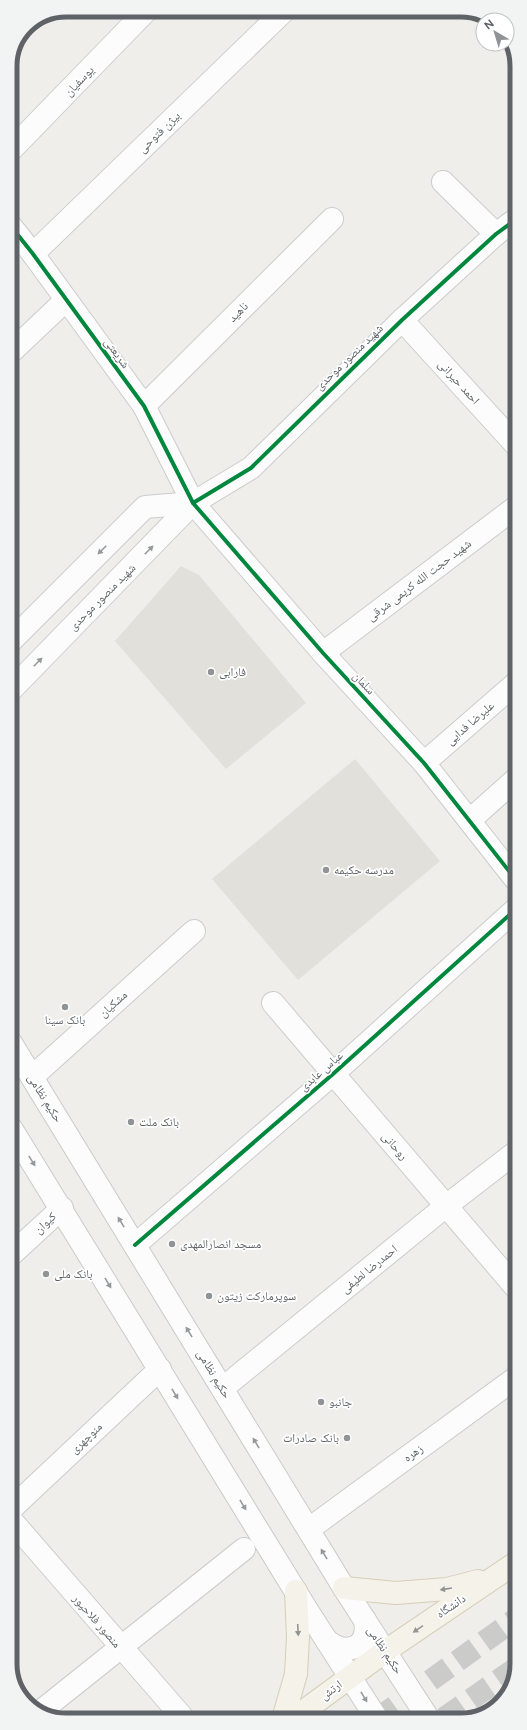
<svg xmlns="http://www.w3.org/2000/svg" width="527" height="1730" viewBox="0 0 527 1730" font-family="Figtree,'Noto Naskh Arabic',sans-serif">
	<rect width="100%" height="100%" fill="#efeeea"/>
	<g fill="#e2e0da">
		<path d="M181 566 199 575 306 703 226 769 115 641Z"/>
		<path d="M355 759 440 861 298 980 212 879Z"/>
	</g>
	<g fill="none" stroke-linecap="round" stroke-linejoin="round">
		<g stroke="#cbcbca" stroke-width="22" stroke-dasharray="22 11" stroke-linecap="butt">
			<path d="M444 1718 516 1668"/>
			<path d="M377 1719 517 1618"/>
		</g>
		<g stroke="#cbcccc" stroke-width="24">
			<g id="minor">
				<path d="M10 151 147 10"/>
				<path d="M443 182 496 234"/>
				<path d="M10 225 33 254 144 406 193 503"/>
				<path d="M33 254 285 10"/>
				<path d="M402 320 516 445"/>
				<path d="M10 353 66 300"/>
				<path d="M144 406 332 219"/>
				<path d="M323 653 516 507"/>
				<path d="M424 763 516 683"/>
				<path d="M470 820 516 779"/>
				<path d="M273 1003 517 1289"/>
				<path d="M32 1077 194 931"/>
				<path d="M135 1245 333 1074 516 909"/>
				<path d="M11 1255 62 1208"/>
				<path d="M223 1388 446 1206 516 1152"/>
				<path d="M12 1508 160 1369"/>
				<path d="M12 1521 184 1719"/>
				<path d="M309 1529 517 1377"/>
				<path d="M41 1711 244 1549"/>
			</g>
		</g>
		<g stroke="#cbcccc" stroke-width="24">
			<g id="tertiary">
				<path d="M193 503 323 653 424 763 516 880"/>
				<path d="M11 641 145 507 193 503"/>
				<path d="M11 690 193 503 251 468 402 320 496 234 515 220"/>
			</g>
		</g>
		<g stroke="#cacacb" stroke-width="24">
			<g id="secondary">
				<path d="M11 1043 344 1588 428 1718"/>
				<path d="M11 1128 307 1610 377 1719"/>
				<path d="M327 1641C348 1657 370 1647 365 1620"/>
			</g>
		</g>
		<g stroke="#d7ceb8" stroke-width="24">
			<g id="primary">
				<path d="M344 1588 396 1593 447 1589 478 1581"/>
				<path d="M283 1719 296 1674 298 1637 296 1591"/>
				<path d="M293 1719 387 1650 517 1562"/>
			</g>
		</g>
		<use href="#minor" stroke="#fdfcfc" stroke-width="22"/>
		<use href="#tertiary" stroke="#fdfcfc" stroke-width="22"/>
		<use href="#secondary" stroke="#fdfcfc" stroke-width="22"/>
		<use href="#primary" stroke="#f4f2e9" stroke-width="22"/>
		<g stroke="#fff" stroke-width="6">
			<g id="cycleway">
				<path d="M10 225 33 254 144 406 193 503 323 653 424 763 516 880"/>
				<path d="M193 503 251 468 402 320 496 234 515 220"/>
				<path d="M135 1245 333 1074 516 909"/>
			</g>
		</g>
		<use href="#cycleway" stroke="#00873e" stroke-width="4"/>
	</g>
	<defs><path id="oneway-solid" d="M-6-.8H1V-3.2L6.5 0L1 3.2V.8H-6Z"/></defs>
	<g fill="#96999c">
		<use href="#oneway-solid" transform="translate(102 550) rotate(135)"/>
		<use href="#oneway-solid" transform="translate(149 550) rotate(-45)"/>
		<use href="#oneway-solid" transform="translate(38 662) rotate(-45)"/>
		<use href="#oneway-solid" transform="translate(32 1161) rotate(58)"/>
		<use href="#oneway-solid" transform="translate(121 1222) rotate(-121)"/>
		<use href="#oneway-solid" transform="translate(108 1283) rotate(59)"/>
		<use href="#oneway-solid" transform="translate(189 1332) rotate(-121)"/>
		<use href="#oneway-solid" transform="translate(175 1394) rotate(59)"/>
		<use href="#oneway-solid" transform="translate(256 1443) rotate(-121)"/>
		<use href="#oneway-solid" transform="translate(243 1505) rotate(59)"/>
		<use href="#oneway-solid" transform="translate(324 1554) rotate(-121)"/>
		<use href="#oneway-solid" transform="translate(364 1697) rotate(59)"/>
	</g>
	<g fill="#939595">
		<use href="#oneway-solid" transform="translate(446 1589) rotate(171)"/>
		<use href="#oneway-solid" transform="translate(418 1629) rotate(146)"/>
		<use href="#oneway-solid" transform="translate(298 1630) rotate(87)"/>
	</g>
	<g fill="#919496" stroke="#fff" stroke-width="1.5">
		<circle cx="211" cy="672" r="4"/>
		<circle cx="326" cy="870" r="4"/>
		<circle cx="65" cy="1007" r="4"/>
		<circle cx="131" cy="1122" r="4"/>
		<circle cx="172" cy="1244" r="4"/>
		<circle cx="46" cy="1274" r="4"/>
		<circle cx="209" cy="1296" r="4"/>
		<circle cx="321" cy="1402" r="4"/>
		<circle cx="347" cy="1438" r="4"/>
	</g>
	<g text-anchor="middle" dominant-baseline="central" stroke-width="3.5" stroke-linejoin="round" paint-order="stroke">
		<g font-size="12" fill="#5f6368" stroke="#fff">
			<text transform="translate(79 81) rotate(-46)">یوسفیان</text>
			<text transform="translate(159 132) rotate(-44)">بیژن فتوحی</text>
			<text transform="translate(238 312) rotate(-45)">ناهید</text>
			<text transform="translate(117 353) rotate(54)">شریعتی</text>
			<text transform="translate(349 357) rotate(-44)">شهید منصور موحدی</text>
			<text transform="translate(459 382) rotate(48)">احمد حیرانی</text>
			<text transform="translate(419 580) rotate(-37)">شهید حجت الله کریمی شرقی</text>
			<text transform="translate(102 597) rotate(-45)">شهید منصور موحدی</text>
			<text transform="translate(364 683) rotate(47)">سلمان</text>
			<text transform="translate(470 723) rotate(-41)">علیرضا فدایی</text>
			<text transform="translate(113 1004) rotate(-42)">مشکیان</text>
			<text transform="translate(321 1071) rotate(-41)">عباس عابدی</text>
			<text transform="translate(45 1098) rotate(58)">حکیم نظامی</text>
			<text transform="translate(395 1146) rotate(49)">روحانی</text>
			<text transform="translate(45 1223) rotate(-43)">کیوان</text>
			<text transform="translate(369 1269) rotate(-39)">احمدرضا لطیفی</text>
			<text transform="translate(214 1374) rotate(59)">حکیم نظامی</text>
			<text transform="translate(86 1438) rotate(-43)">منوچهری</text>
			<text transform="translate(413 1453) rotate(-36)">زهره</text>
			<text transform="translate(451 1606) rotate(-34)">دانشگاه</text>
			<text transform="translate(97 1621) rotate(49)">منصور فلاحپور</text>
			<text transform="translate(385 1650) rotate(57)">حکیم نظامی</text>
			<text transform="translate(331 1690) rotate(-37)">ارتش</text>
		</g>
		<g font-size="12" fill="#5f6368" stroke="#fff" text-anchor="start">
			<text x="219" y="672">فارابی</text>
			<text x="334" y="870">مدرسه حکیمه</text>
			<text x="65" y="1020" text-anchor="middle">بانک سینا</text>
			<text x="139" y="1122">بانک ملت</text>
			<text x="180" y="1244">مسجد انصارالمهدی</text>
			<text x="54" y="1274">بانک ملی</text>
			<text x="217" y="1296">سوپرمارکت زیتون</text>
			<text x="329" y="1402">جانبو</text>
			<text x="339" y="1438" text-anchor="end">بانک صادرات</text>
		</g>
	</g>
	<path d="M0 0H527V1730H0ZM66 17H461A49 49 0 0 1 510 66V1664A49 49 0 0 1 461 1713H66A49 49 0 0 1 17 1664V66A49 49 0 0 1 66 17Z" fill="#f2f3f3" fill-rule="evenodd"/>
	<path fill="none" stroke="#5f6368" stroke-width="5" d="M66 17H461A49 49 0 0 1 510 66V1664A49 49 0 0 1 461 1713H66A49 49 0 0 1 17 1664V66A49 49 0 0 1 66 17Z"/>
	<g transform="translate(495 32) rotate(322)"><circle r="19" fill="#ffffff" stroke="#bfc1c3"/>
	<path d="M0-3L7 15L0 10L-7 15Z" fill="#919496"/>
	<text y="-6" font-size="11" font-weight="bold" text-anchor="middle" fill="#5f6368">N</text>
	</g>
</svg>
